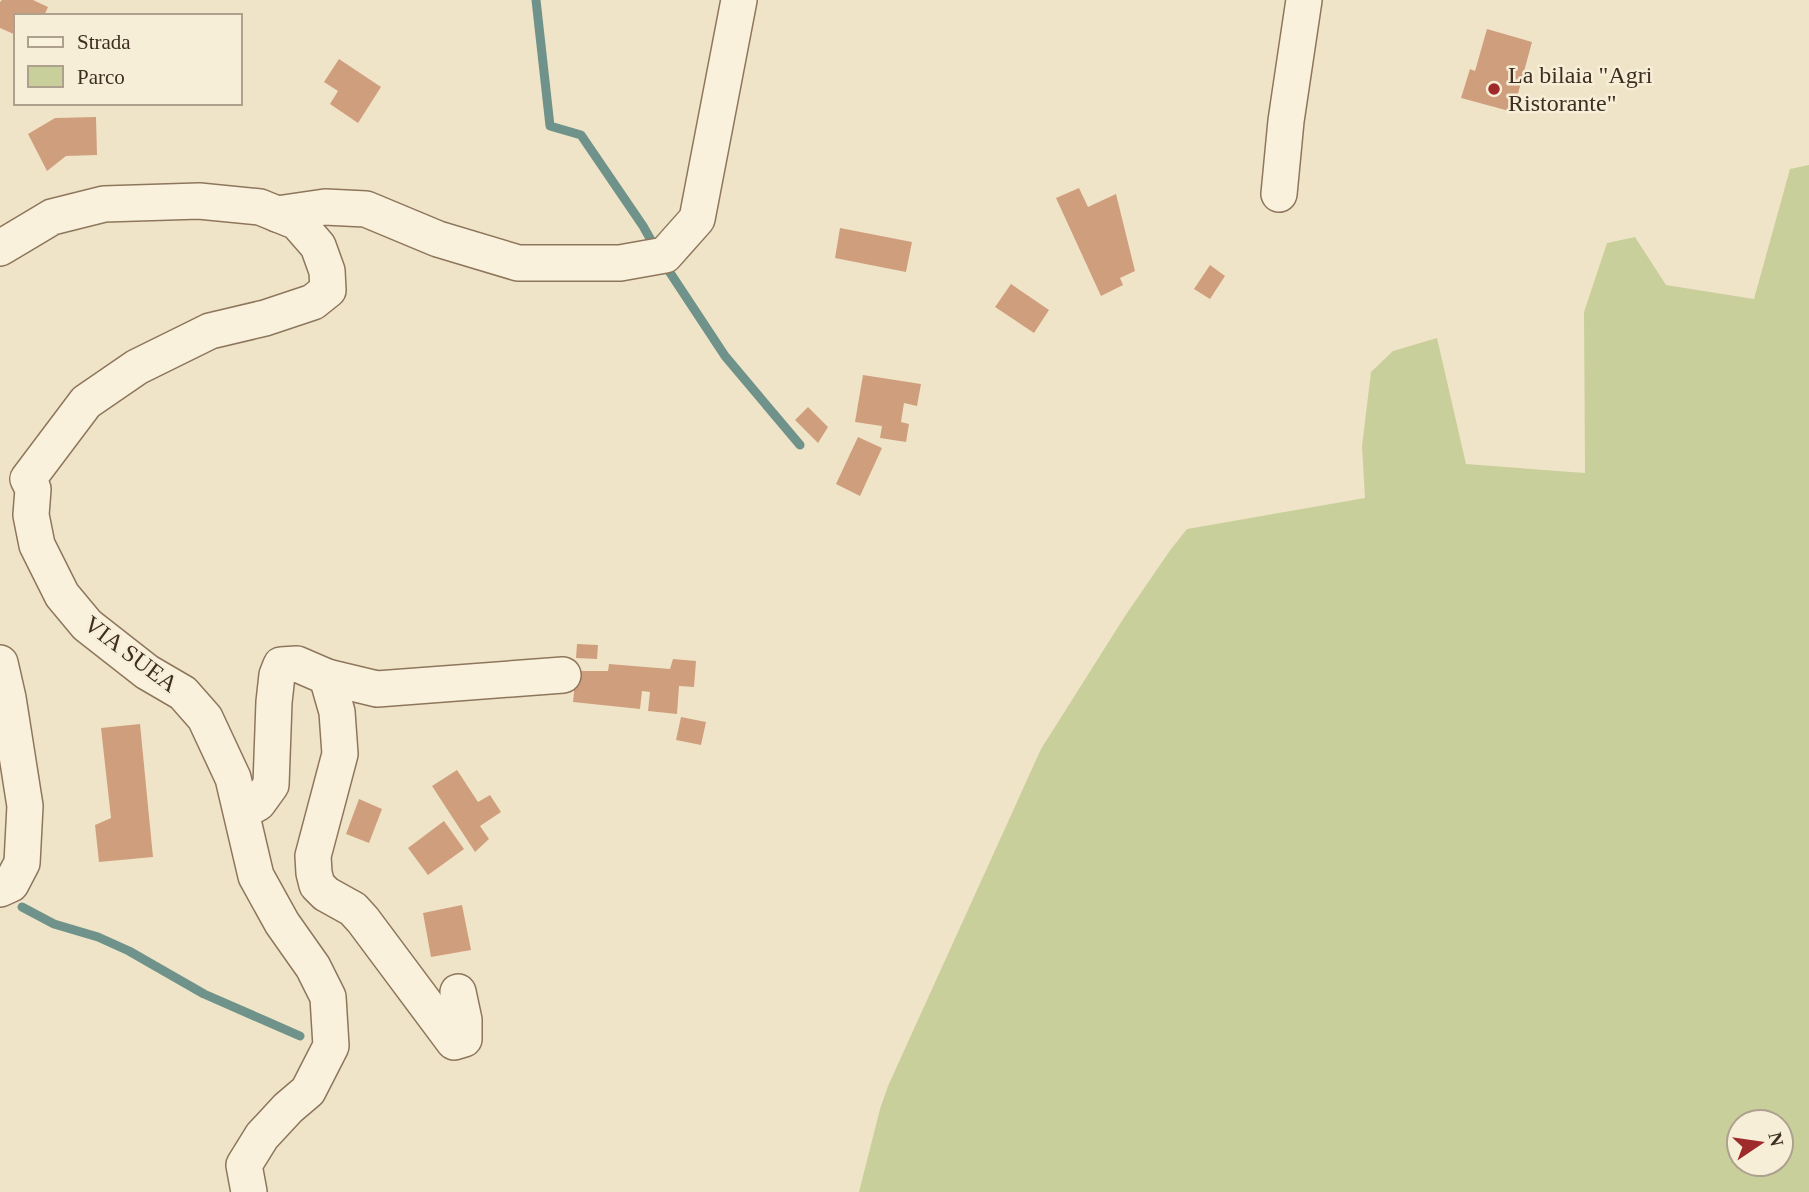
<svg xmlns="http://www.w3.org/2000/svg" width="1809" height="1192" viewBox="0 0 1809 1192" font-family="Georgia,serif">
	<rect width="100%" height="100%" fill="#f0e4c8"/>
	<path fill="#c9cf9b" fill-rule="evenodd" d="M1809 165V1192H859L880 1109 888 1086 1041 749 1125 616 1171 549 1187 529 1365 498 1362 446 1371 372 1393 351 1437 338 1466 464 1585 473 1584 312 1607 243 1635 237 1666 285 1754 299 1790 169ZM1739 1122H1781V1164H1739Z"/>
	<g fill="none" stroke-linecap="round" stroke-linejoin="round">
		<g stroke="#6f938a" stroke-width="9">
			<path d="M536 0 550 126 581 135 643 226 656 249"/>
			<path d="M663 262 725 356 800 445"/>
			<path d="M22 907 54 924 98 937 129 951 204 994 300 1036"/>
		</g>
	</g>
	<g fill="#cf9f7d">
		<path d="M2 0H33L48 7 44 16H16V35L0 28V2Z"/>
		<path d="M1487 29 1532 42 1513 112 1461 98 1470 69 1475 71Z"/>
		<path d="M339 59 381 87 358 123 330 104 338 91 324 82Z"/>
		<path d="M96 117 97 155 66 156 47 171 28 134 55 118Z"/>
		<path d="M1079 188 1088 207 1116 194 1135 271 1120 278 1123 285 1101 296 1056 198Z"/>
		<path d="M840 228 912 242 906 272 835 258Z"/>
		<path d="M1210 265 1225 276 1210 299 1194 289Z"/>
		<path d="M1011 284 1049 310 1034 333 995 307Z"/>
		<path d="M863 375 921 384 917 406 904 403 901 422 909 424 906 442 880 438 882 426 855 422Z"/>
		<path d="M808 407 828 427 818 443 795 420Z"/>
		<path d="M858 437 882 448 860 496 836 484Z"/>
		<path d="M577 644 598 645 597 659 576 658Z"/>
		<path d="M673 659 696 661 694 687 679 686 677 714 648 711 650 692 642 691 640 709 573 702 576 671H608L609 664 670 669Z"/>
		<path d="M681 717 706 722 701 745 676 740Z"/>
		<path d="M140 724 153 857 99 862 95 825 111 818 101 728Z"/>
		<path d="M457 770 478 802 490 795 501 812 480 826 489 839 475 852 432 786Z"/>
		<path d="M359 799 382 809 369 843 346 834Z"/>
		<path d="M444 821 464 849 428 875 408 848Z"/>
		<path d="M462 905 471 950 431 957 423 913Z"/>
	</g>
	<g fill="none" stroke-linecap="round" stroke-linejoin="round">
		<g stroke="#8d765c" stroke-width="38">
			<g id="minor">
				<path d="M1279 194 1286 121 1304 0"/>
				<path d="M277 214 325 207 366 209 438 239 518 263H620L665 255 697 219 739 0"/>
				<path d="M0 248 52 217 104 204 199 201 260 207 297 222 318 246 327 271 328 290 313 302 265 318 210 331 137 367 86 402 28 479 33 489 31 515 37 545 62 595 87 625 147 672 183 693 205 718 233 778 256 876 282 923 313 967 328 997 331 1046 308 1091 288 1108 262 1136 244 1165 249 1192"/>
				<path d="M0 663 8 698 25 806 22 863 11 884 0 889"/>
				<path d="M327 677 337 712 340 754 313 856 314 873 317 885 326 894 353 909 363 920 454 1042 464 1039V1020L458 992"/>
				<path d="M242 812 258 803 271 785 274 702 277 675 281 665 297 664 327 677 377 689 563 675"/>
			</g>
		</g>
		<use href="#minor" stroke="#faf1dc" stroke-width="35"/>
	</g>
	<circle fill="#9e2a2b" stroke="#f7eed8" stroke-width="2.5" cx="1494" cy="89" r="7"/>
	<g text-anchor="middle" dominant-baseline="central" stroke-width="5" stroke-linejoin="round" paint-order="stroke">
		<g font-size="24" fill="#3d2e20" stroke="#f7eed8" text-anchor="start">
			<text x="1508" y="75">La bilaia "Agri<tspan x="1508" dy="28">Ristorante"</tspan></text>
		</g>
		<g font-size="24" fill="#3d2e20" stroke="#f7eed8">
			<text transform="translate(131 654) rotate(37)">VIA SUEA</text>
		</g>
	</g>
	<rect x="14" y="14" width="228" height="91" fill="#f7eed8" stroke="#ada18e" stroke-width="2"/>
	<rect x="28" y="37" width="35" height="10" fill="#faf1dc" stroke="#ada18e" stroke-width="2"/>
	<text x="77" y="49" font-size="21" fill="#3d2e20">Strada</text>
	<rect x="28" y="66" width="35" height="21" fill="#c9cf9b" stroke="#ada18e" stroke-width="2"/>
	<text x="77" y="84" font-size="21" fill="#3d2e20">Parco</text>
	<g transform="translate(1760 1143) rotate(77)"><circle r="33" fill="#f7eed8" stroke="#ada18e" stroke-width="2"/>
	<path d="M0-5L12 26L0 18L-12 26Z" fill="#9e2a2b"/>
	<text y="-10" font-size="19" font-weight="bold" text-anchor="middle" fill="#3d2e20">N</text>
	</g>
</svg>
